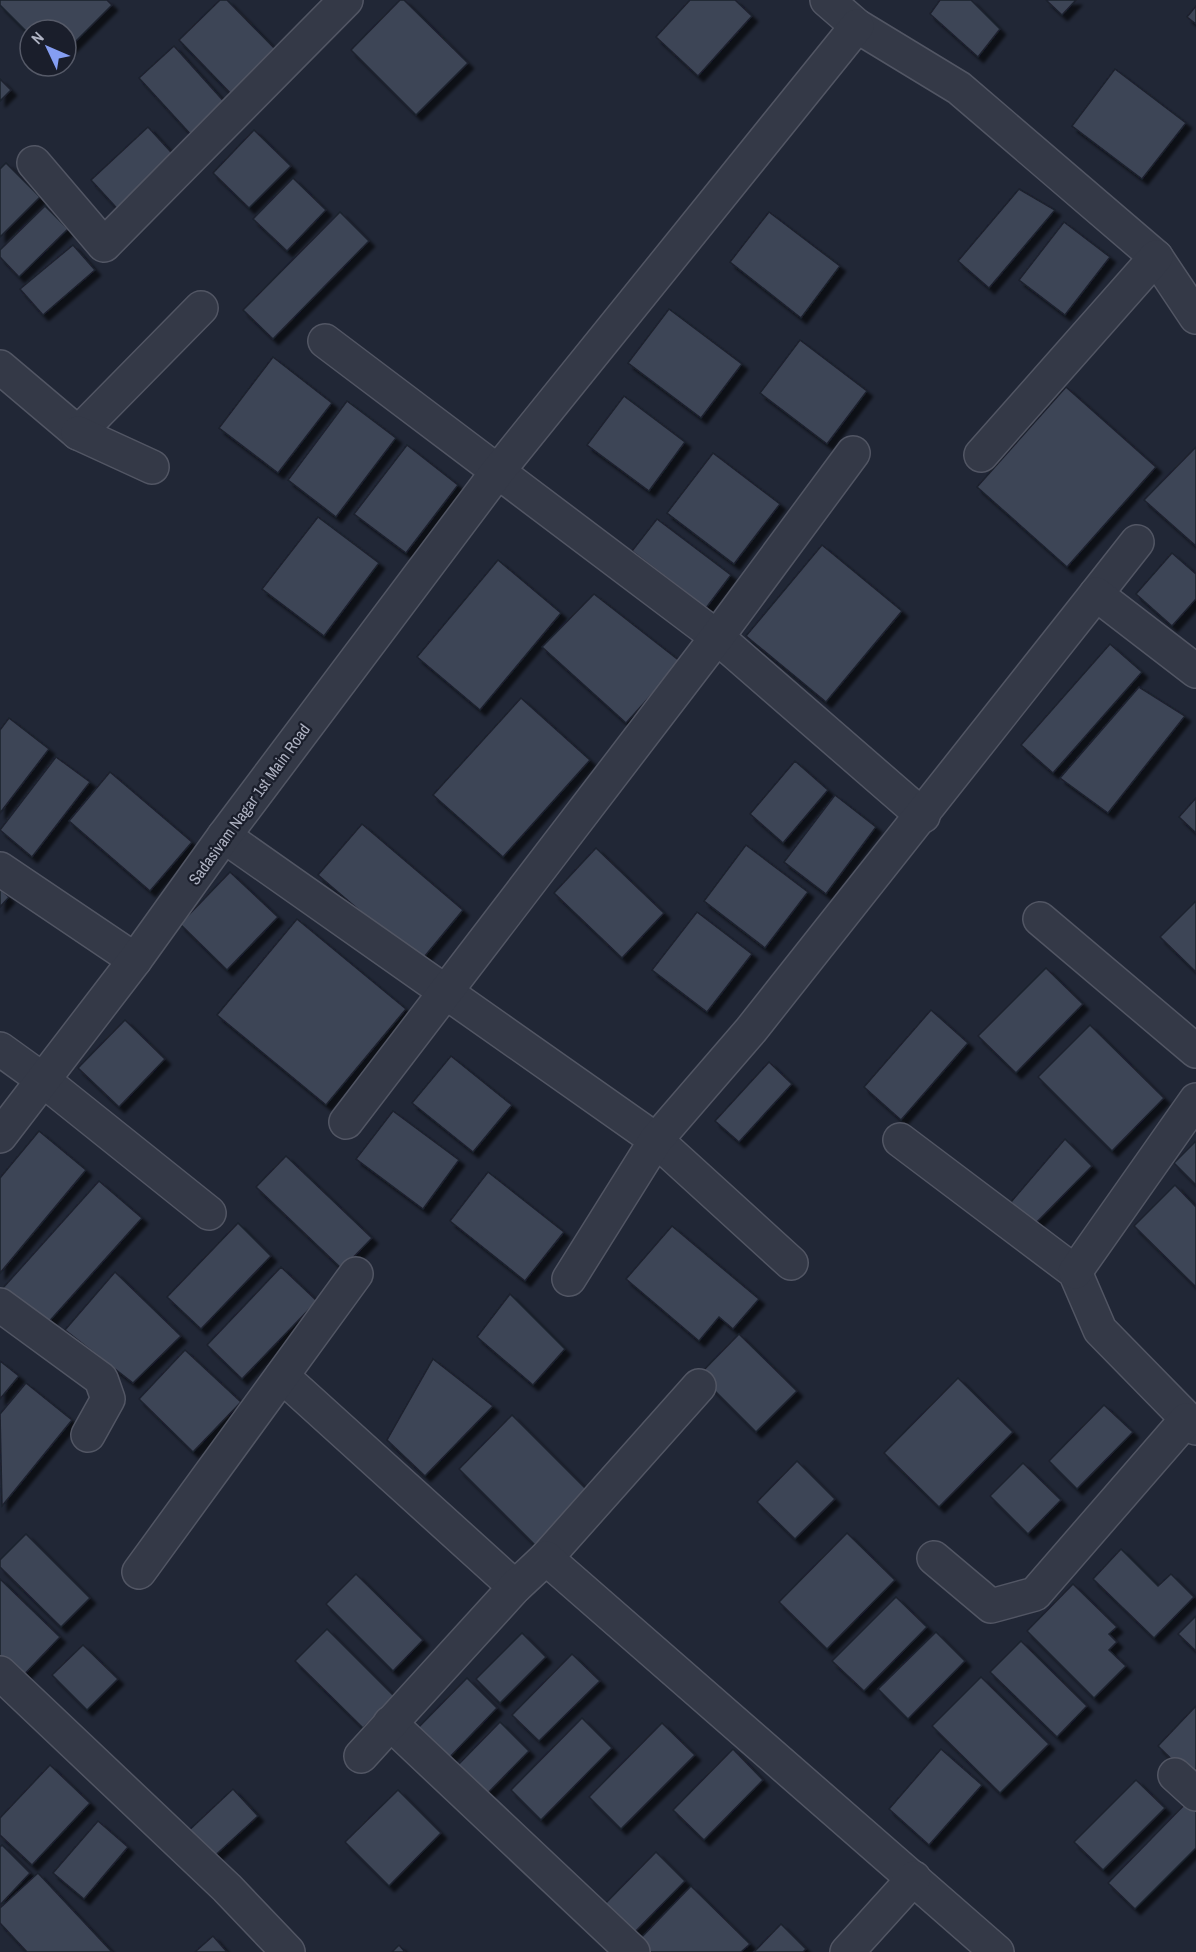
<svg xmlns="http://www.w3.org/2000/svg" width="1196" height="1952" viewBox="0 0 1196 1952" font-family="'Archivo Narrow',sans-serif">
	<defs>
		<filter id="shadow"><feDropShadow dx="5.5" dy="5.5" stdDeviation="1.5" flood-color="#0009"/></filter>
	</defs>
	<rect width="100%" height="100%" fill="#212736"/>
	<g fill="#3d4456" stroke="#1c202d" stroke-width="1.5" filter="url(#shadow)">
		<path d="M0 0H107L112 5 66 51V30H30V35L0 5Z"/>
		<path d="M220 0H227L280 54 235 98 179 40Z"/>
		<path d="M400 0H404L468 63 416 115 351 50Z"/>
		<path d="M690 0H735L752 16 698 76 656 37Z"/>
		<path d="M940 0H971L1000 29 978 57 930 14Z"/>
		<path d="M1046 0H1076L1062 15Z"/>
		<path d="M1196 6V24L1187 17Z"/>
		<path d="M174 46 228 106 194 138 139 78Z"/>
		<path d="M1115 69 1186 123 1142 179 1072 126Z"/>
		<path d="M0 79 11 90 0 101Z"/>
		<path d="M148 127 181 163 124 216 91 180Z"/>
		<path d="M254 130 291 166 249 208 213 173Z"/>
		<path d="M6 163 40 197 0 237V169Z"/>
		<path d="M293 178 326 210 287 251 253 219Z"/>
		<path d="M1019 189 1055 210 989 288 958 261Z"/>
		<path d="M45 206 68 229 19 277 0 257V250Z"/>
		<path d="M340 212 369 241 273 339 243 310Z"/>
		<path d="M769 212 840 266 801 318 730 262Z"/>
		<path d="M1064 222 1110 257 1065 315 1019 280Z"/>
		<path d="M73 245 95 270 43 315 20 289Z"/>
		<path d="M669 309 742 364 701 418 628 363Z"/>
		<path d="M800 340 867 391 827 444 760 393Z"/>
		<path d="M273 357 332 403 278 473 219 428Z"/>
		<path d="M1066 387 1156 467 1067 567 977 487Z"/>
		<path d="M624 396 685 442 649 491 587 445Z"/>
		<path d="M347 401 396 438 336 517 288 480Z"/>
		<path d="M407 445 458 485 406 553 354 514Z"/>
		<path d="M1196 447V546L1144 500Z"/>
		<path d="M713 453 780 504 734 564 667 513Z"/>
		<path d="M318 517 379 563 324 636 262 589Z"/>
		<path d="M657 519 731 575 706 608 632 551Z"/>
		<path d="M822 545 902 611 826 702 746 636Z"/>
		<path d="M1172 553 1196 574V599L1172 626 1136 594Z"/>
		<path d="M498 560 561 613 480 710 417 657Z"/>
		<path d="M594 594 681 662 626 723 542 647Z"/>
		<path d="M1110 644 1142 672 1053 773 1021 745Z"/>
		<path d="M1139 687 1185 716 1108 813 1060 778Z"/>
		<path d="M521 698 590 760 503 857 433 795Z"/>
		<path d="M9 718 49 749 0 813V730Z"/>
		<path d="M56 757 90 782 32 857 0 830Z"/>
		<path d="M795 761 828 790 783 843 750 814Z"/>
		<path d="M110 772 192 842 150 891 69 821Z"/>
		<path d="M835 795 876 827 826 894 784 862Z"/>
		<path d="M1196 798V833L1179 817Z"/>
		<path d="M362 824 463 910 420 962 318 875Z"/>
		<path d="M746 845 808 892 765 948 704 901Z"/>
		<path d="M596 848 664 913 622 958 554 893Z"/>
		<path d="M230 872 278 917 227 970 180 924Z"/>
		<path d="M0 889 9 897 0 907Z"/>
		<path d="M1196 901V972L1160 937Z"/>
		<path d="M697 912 752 954 707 1012 652 970Z"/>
		<path d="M297 919 406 1009 326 1105 217 1015Z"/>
		<path d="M1046 968 1083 1004 1016 1073 978 1036Z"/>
		<path d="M931 1010 968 1043 901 1120 864 1087Z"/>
		<path d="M125 1020 165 1059 119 1107 78 1068Z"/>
		<path d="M1090 1025 1164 1098 1112 1151 1038 1077Z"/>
		<path d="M451 1056 512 1105 473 1152 412 1103Z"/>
		<path d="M769 1062 792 1084 739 1142 715 1121Z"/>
		<path d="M393 1111 459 1160 423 1209 356 1159Z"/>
		<path d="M39 1131 86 1170 0 1273V1178Z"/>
		<path d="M1065 1139 1092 1166 1033 1226 1011 1202Z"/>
		<path d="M1196 1141V1185L1174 1163Z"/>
		<path d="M286 1156 372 1238 342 1269 256 1187Z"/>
		<path d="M488 1172 564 1232 525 1281 450 1221Z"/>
		<path d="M99 1181 142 1218 46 1325 3 1288Z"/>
		<path d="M1175 1185 1196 1207V1287L1134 1226Z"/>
		<path d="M238 1223 271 1256 201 1329 167 1297Z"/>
		<path d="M672 1226 759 1299 733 1329 719 1317 699 1341 626 1279Z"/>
		<path d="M281 1267 317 1301 242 1379 207 1345Z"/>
		<path d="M115 1272 181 1336 133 1383 65 1330Z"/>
		<path d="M510 1294 565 1349 533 1385 477 1337Z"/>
		<path d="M739 1334 797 1391 756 1432 699 1375Z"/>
		<path d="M185 1350 241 1402 193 1452 139 1399Z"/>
		<path d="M433 1359 493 1406 425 1476 387 1440Z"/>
		<path d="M0 1361 19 1376 0 1399Z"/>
		<path d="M958 1378 1013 1432 939 1507 884 1453Z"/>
		<path d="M26 1383 72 1420 2 1506 0 1414Z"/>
		<path d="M1104 1405 1133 1432 1077 1489 1049 1461Z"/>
		<path d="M512 1415 588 1491 535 1545 459 1469Z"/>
		<path d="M797 1461 835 1499 795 1539 757 1502Z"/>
		<path d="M1023 1463 1061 1500 1028 1534 990 1496Z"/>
		<path d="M847 1533 895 1580 827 1649 779 1602Z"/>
		<path d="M26 1534 90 1598 61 1627 0 1567V1560Z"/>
		<path d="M1121 1549 1158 1586 1171 1574 1194 1597 1154 1638 1093 1579Z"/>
		<path d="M356 1574 423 1640 393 1671 326 1604Z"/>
		<path d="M0 1579 60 1637 16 1683 0 1668Z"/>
		<path d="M1073 1584 1117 1627 1109 1634 1117 1642 1109 1650 1126 1666 1094 1698 1027 1631Z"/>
		<path d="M896 1597 927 1627 864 1691 832 1661Z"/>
		<path d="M1196 1616V1651L1178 1634Z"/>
		<path d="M327 1629 394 1696 363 1728 295 1661Z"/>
		<path d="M936 1632 965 1661 908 1719 878 1689Z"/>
		<path d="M522 1633 546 1657 500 1703 476 1679Z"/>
		<path d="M1021 1641 1087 1706 1057 1737 990 1672Z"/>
		<path d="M83 1645 118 1679 87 1710 52 1675Z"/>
		<path d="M572 1654 600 1681 539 1741 512 1715Z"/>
		<path d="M981 1677 1049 1744 1000 1793 932 1726Z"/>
		<path d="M467 1678 497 1708 445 1762 414 1732Z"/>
		<path d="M1196 1706V1777L1193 1780 1158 1746Z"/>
		<path d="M582 1718 612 1748 541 1820 511 1790Z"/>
		<path d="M500 1722 529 1751 485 1796 456 1767Z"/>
		<path d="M662 1723 695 1755 621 1829 589 1797Z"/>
		<path d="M733 1749 763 1780 704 1840 673 1810Z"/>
		<path d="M941 1749 982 1785 929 1845 889 1809Z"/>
		<path d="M50 1765 90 1803 32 1865 0 1835V1818Z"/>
		<path d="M1136 1780 1165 1808 1103 1870 1074 1842Z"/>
		<path d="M233 1789 258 1816 208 1862 183 1836Z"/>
		<path d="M398 1790 441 1833 389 1886 345 1842Z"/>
		<path d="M1191 1798 1196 1803V1848L1135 1909 1108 1883Z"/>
		<path d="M98 1821 128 1847 84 1899 53 1873Z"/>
		<path d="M2 1845 30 1873 0 1905V1847Z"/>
		<path d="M656 1852 685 1881 630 1937 601 1908Z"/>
		<path d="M38 1873 112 1952H27L0 1923V1908Z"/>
		<path d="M691 1886 750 1944 741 1952H649L638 1941Z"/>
		<path d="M781 1924 806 1949 803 1952H754Z"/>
		<path d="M213 1936 227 1952H195Z"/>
		<path d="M399 1945 405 1952H392Z"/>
	</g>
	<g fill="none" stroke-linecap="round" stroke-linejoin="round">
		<g stroke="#525664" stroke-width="36">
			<g id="minor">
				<path d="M827 0 857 26 959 88 1156 257 1196 317"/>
				<path d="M34 163 104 245 346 0"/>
				<path d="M325 341 717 637 923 816"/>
				<path d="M0 367 78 433 201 308"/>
				<path d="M78 433 152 467"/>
				<path d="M981 455 1156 257"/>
				<path d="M1096 594 1137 542"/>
				<path d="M224 836 656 1140 791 1263"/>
				<path d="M0 869 135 960"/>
				<path d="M1040 919 1196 1051"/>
				<path d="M0 1049 43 1080 209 1213"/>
				<path d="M346 1122 717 637 853 453"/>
				<path d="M0 1136 135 960 224 836 498 471 857 26"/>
				<path d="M900 1140 1075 1272 1100 1330 1196 1428"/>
				<path d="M1075 1272 1196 1100"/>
				<path d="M569 1279 656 1140 751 1030 1096 594 1196 671"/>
				<path d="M0 1305 101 1379 108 1399 88 1435"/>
				<path d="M282 1376 515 1587"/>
				<path d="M546 1558 699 1386"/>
				<path d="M934 1558 991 1606 1035 1594 1186 1420"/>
				<path d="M139 1572 356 1274"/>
				<path d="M0 1673 227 1888 288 1952"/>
				<path d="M390 1723 633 1952"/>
				<path d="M361 1756 515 1587 546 1558 997 1952"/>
				<path d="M1175 1775 1196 1794"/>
				<path d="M847 1952 914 1878"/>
			</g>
		</g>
		<use href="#minor" stroke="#343947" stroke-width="33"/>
	</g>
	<g text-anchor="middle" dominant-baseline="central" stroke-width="4.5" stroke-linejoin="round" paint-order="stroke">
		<g font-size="16" fill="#afb3c3" stroke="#1a1e2b">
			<text transform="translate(249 804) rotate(-54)">Sadasivam Nagar 1st Main Road</text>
		</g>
	</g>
	<g transform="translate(48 48) rotate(314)"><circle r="28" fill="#1a1e2b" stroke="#565a68" stroke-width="1.5"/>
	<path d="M0-4.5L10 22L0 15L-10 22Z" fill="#859ef2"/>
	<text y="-9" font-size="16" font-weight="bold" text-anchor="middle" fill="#afb3c3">N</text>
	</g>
</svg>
